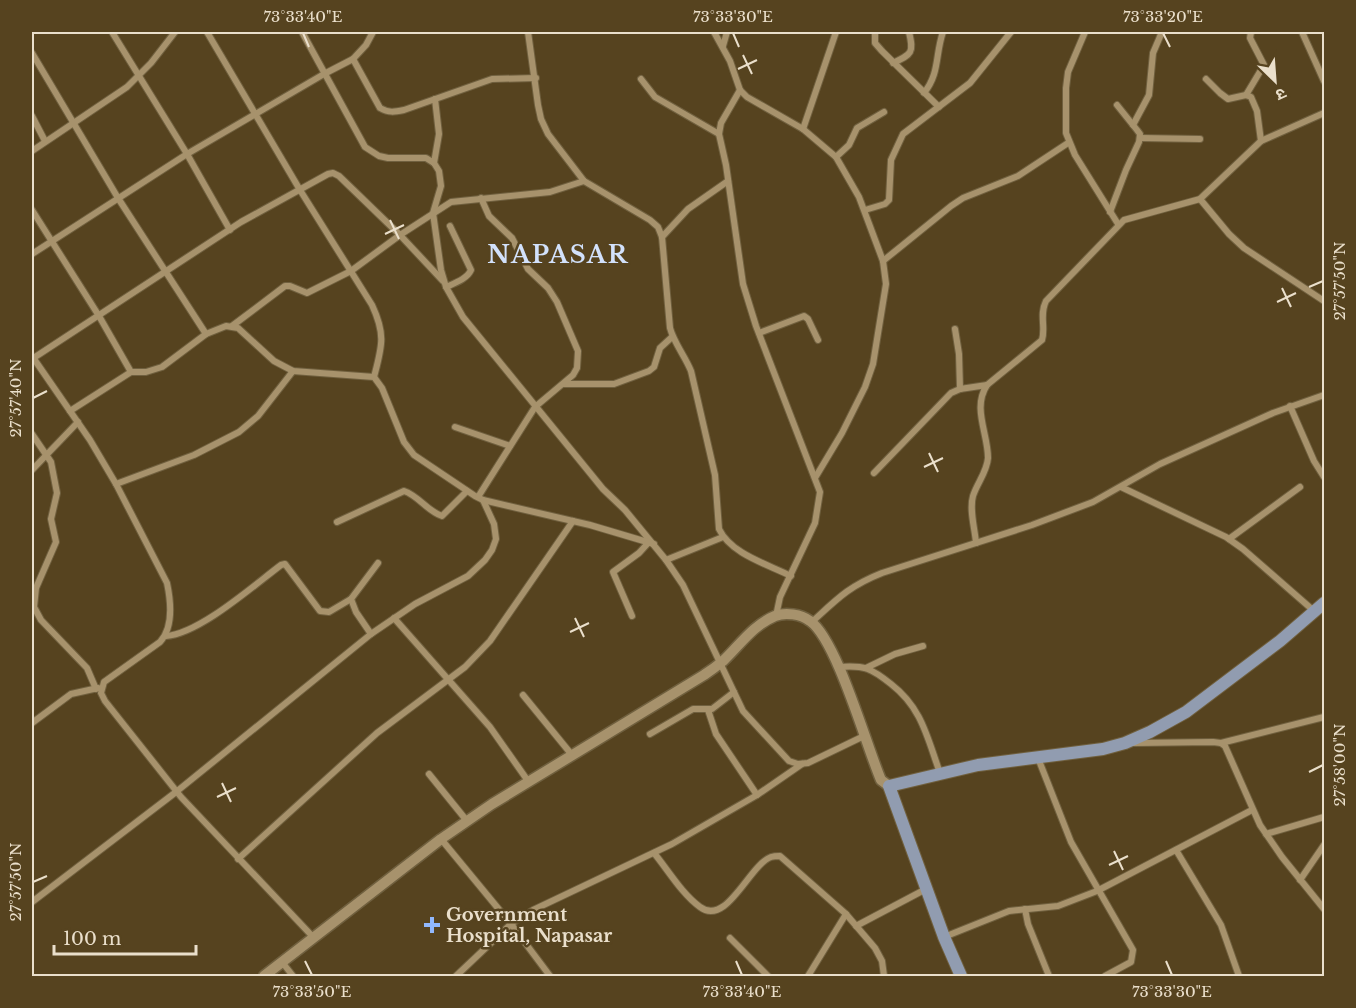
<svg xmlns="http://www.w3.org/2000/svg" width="1356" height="1008" viewBox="0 0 1356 1008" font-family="'Libre Baskerville','Noto Sans Devanagari',serif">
	<rect width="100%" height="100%" fill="#56431f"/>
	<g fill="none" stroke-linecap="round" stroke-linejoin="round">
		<g stroke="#70603f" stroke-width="8">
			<g id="minor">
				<path d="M112 32 187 154 230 230"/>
				<path d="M207 32 300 190 372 305C386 335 382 346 374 377"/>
				<path d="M302 32 365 147 379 156 388 158H426L434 163 439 171 441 186 433 213 441 270 446 287 463 317 603 489 625 510 666 560 683 585 743 711 789 761 798 764 808 763 864 736"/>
				<path d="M528 32 538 105 541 119 548 134 584 181 650 220 658 227 662 237 670 328C674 343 685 356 691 371L715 475 719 529C731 554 767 564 791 576"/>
				<path d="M714 32 730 61 740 90 747 97 803 129 836 157 859 197 883 261 886 284 873 364 865 387 842 433 815 478"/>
				<path d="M875 32V43L882 51 939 107"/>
				<path d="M1085 32 1068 72 1066 88V133L1075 155 1118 224"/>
				<path d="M1302 32 1324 81"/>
				<path d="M723 46 727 32"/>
				<path d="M32 53 118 198 206 334"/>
				<path d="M353 59 380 108C389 113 394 112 404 110L492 79 536 78"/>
				<path d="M893 63C912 54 914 53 909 32"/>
				<path d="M641 79 655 97 719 134"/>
				<path d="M1206 79 1220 93 1228 99 1246 95 1251 97 1257 111 1261 141"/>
				<path d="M740 90 721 123 719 134 726 165 743 284 756 326 820 492 815 523 780 597 776 616"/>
				<path d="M924 93C940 73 935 55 943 32"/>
				<path d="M1246 95 1264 65 1250 38 1251 32"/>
				<path d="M32 116 45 141"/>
				<path d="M1133 125 1149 95 1153 53 1162 32"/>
				<path d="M803 129 836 32"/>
				<path d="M1140 138 1200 139"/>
				<path d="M32 151 127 87 151 63 175 32"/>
				<path d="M836 157 849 145 857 128 884 112"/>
				<path d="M434 163 439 134 435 99"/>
				<path d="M1200 199 1229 234 1244 248 1324 301"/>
				<path d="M32 210 99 316 131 372"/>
				<path d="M865 210 885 204 889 200 891 160 903 134 970 83 1011 32"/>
				<path d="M1110 212 1126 170 1139 142 1140 134 1137 130 1117 105"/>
				<path d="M662 237 688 209 728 181"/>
				<path d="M32 254 187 154 324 74 353 59 366 45 373 32"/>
				<path d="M883 261 951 206 963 198 1018 176 1068 143"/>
				<path d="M446 287C455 283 467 279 471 270L450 226"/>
				<path d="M232 326 285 286H290L307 293 351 271 400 235 451 202 550 192 584 181"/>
				<path d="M955 329 959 354 960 389"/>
				<path d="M759 333 804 316 808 319 818 340"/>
				<path d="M32 356 90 440 116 484 167 583C171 602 174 627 160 642L104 682 101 693 105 701 181 797 314 938"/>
				<path d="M32 359 241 222 328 174 333 173 339 176 400 235 443 281"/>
				<path d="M564 384H614L649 371 654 367 660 348 672 337"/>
				<path d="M1290 406 1314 461 1324 477"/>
				<path d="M70 411 131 372H146L162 367 206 334 226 326 238 328 274 361 293 371 374 377 382 388 404 442 414 455 475 496 483 500 590 525 654 544"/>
				<path d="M455 427 510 446"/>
				<path d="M32 434 51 462 57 493 51 519 56 542 36 588 34 607 41 620 87 668 96 689"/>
				<path d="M32 470 78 422"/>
				<path d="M874 473 951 393 960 389 987 385"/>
				<path d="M116 484 194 455 239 432 258 416 293 371"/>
				<path d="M1121 487 1226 537 1243 549 1314 611"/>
				<path d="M478 497 535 407 573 375 577 368 578 351 557 302 548 288 528 269 512 238 489 216 481 198"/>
				<path d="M337 522 404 491C419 496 427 511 442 516L467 491"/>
				<path d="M1229 539 1300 487"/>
				<path d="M976 543C975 529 969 510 973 496 977 483 987 472 988 458 988 433 972 408 987 385L1042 340C1046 327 1039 315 1046 301L1124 220 1200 199 1261 141 1324 113"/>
				<path d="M666 560 723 537"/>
				<path d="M632 616 613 572 639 553 649 542"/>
				<path d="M394 618 490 727 528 781"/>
				<path d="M812 622C837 599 849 586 882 573L1032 525 1093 502 1160 464 1273 413 1324 395"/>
				<path d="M371 634 356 612 351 599 378 563"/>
				<path d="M166 636C199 634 253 586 281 565L285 564 320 611 329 612 351 599"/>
				<path d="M839 667C864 665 871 668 891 684 922 708 927 737 940 773"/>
				<path d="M866 668 895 654 923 646"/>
				<path d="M523 695 572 755"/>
				<path d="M708 710 716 734 757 795"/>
				<path d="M32 723 71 694 98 688"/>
				<path d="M650 734 693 709H712L734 692"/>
				<path d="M1134 743 1213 742 1221 743 1225 746 1260 825 1282 857 1324 909"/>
				<path d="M1221 743 1324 717"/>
				<path d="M1038 758 1071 842 1133 950 1131 962 1105 976"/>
				<path d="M429 774 467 821"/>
				<path d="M1266 834 1324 817"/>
				<path d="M441 839 511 924 550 976"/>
				<path d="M1176 850 1221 925 1239 976"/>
				<path d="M654 853C668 870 682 894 700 907 727 927 749 865 771 857 774 856 777 856 780 856L846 914 875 948 882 961 884 976"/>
				<path d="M238 859 377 733 465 667 490 641 573 521"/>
				<path d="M1300 880 1324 845"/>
				<path d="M32 902 176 792 371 634 415 604 468 576 485 560 492 550 496 539 494 524 483 500"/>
				<path d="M1025 909 1028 924 1049 976"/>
				<path d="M856 926 926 889"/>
				<path d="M944 937 1009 911 1058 906 1097 891 1252 810"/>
				<path d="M730 938 768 976"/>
				<path d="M282 962 293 976"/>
				<path d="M456 976 511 924 533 910 672 844 757 795 802 764"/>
				<path d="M808 976 846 914"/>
			</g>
		</g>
		<g stroke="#70603f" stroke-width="13">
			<path id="secondary" d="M264 976 441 839 492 804 704 675C710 671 717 666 723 661 739 646 753 625 775 616 785 612 801 614 810 621 837 640 866 745 881 780L889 786"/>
		</g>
		<g stroke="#70603f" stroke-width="14">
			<path id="primary" d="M961 976 944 937 889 786 978 765 1103 749 1125 743 1150 732 1186 712 1280 641 1324 603"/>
		</g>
		<use href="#minor" stroke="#a7926c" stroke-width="6"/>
		<use href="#secondary" stroke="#a7926c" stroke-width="10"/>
		<use href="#primary" stroke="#919cb0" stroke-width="12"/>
	</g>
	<path fill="none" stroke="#eadfcb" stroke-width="2" d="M303 33 309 47M733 33 739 47M1163 33 1170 47M743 55 752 74M738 69 757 60M390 220 399 239M385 234 404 225M1309 287 1323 281M1282 288 1291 307M1277 302 1296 293M33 398 47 391M929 453 938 472M924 467 943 458M575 618 584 637M570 632 589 623M1309 772 1323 765M222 783 231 802M217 797 236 788M1114 851 1123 870M1109 865 1128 856M33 882 47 876M305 961 312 975M736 961 742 975M1166 961 1172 975"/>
	<path fill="#91b8fd" stroke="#56431f" stroke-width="2" d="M429 916h6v6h6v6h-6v6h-6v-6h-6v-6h6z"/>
	<g text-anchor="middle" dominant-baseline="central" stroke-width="5" stroke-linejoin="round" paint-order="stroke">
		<g font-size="18" font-weight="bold" fill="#eadfcb" stroke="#56431f" text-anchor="start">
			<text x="446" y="915">Government<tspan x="446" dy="21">Hospital, Napasar</tspan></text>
		</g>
		<g font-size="24" font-weight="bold" letter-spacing="1.5" fill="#d2e1fb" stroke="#56431f">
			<text x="558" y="254">NAPASAR</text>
		</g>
	</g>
	<rect width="1356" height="1008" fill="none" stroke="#56431f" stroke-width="66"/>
	<g transform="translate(1275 81) rotate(155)" stroke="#56431f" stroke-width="4.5" paint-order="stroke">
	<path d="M0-4.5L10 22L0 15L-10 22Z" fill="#eadfcb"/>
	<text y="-9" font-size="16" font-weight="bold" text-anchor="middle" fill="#eadfcb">उ</text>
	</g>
	<path d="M54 945v9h142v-9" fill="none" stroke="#eadfcb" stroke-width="3"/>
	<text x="63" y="945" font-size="18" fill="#eadfcb" stroke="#56431f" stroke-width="4.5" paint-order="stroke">100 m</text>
	<rect x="33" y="33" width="1290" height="942" fill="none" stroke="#eadfcb" stroke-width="2"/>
	<g font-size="15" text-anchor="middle" fill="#eadfcb">
		<text x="303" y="22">73°33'40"E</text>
		<text x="733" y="22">73°33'30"E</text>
		<text x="1163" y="22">73°33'20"E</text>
		<text transform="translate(1340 281) rotate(-90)" y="5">27°57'50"N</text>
		<text transform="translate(16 398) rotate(-90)" y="5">27°57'40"N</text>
		<text transform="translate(1340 765) rotate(-90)" y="5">27°58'00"N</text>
		<text transform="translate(16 882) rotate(-90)" y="5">27°57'50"N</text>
		<text x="312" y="997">73°33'50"E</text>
		<text x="742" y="997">73°33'40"E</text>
		<text x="1172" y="997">73°33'30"E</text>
	</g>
</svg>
